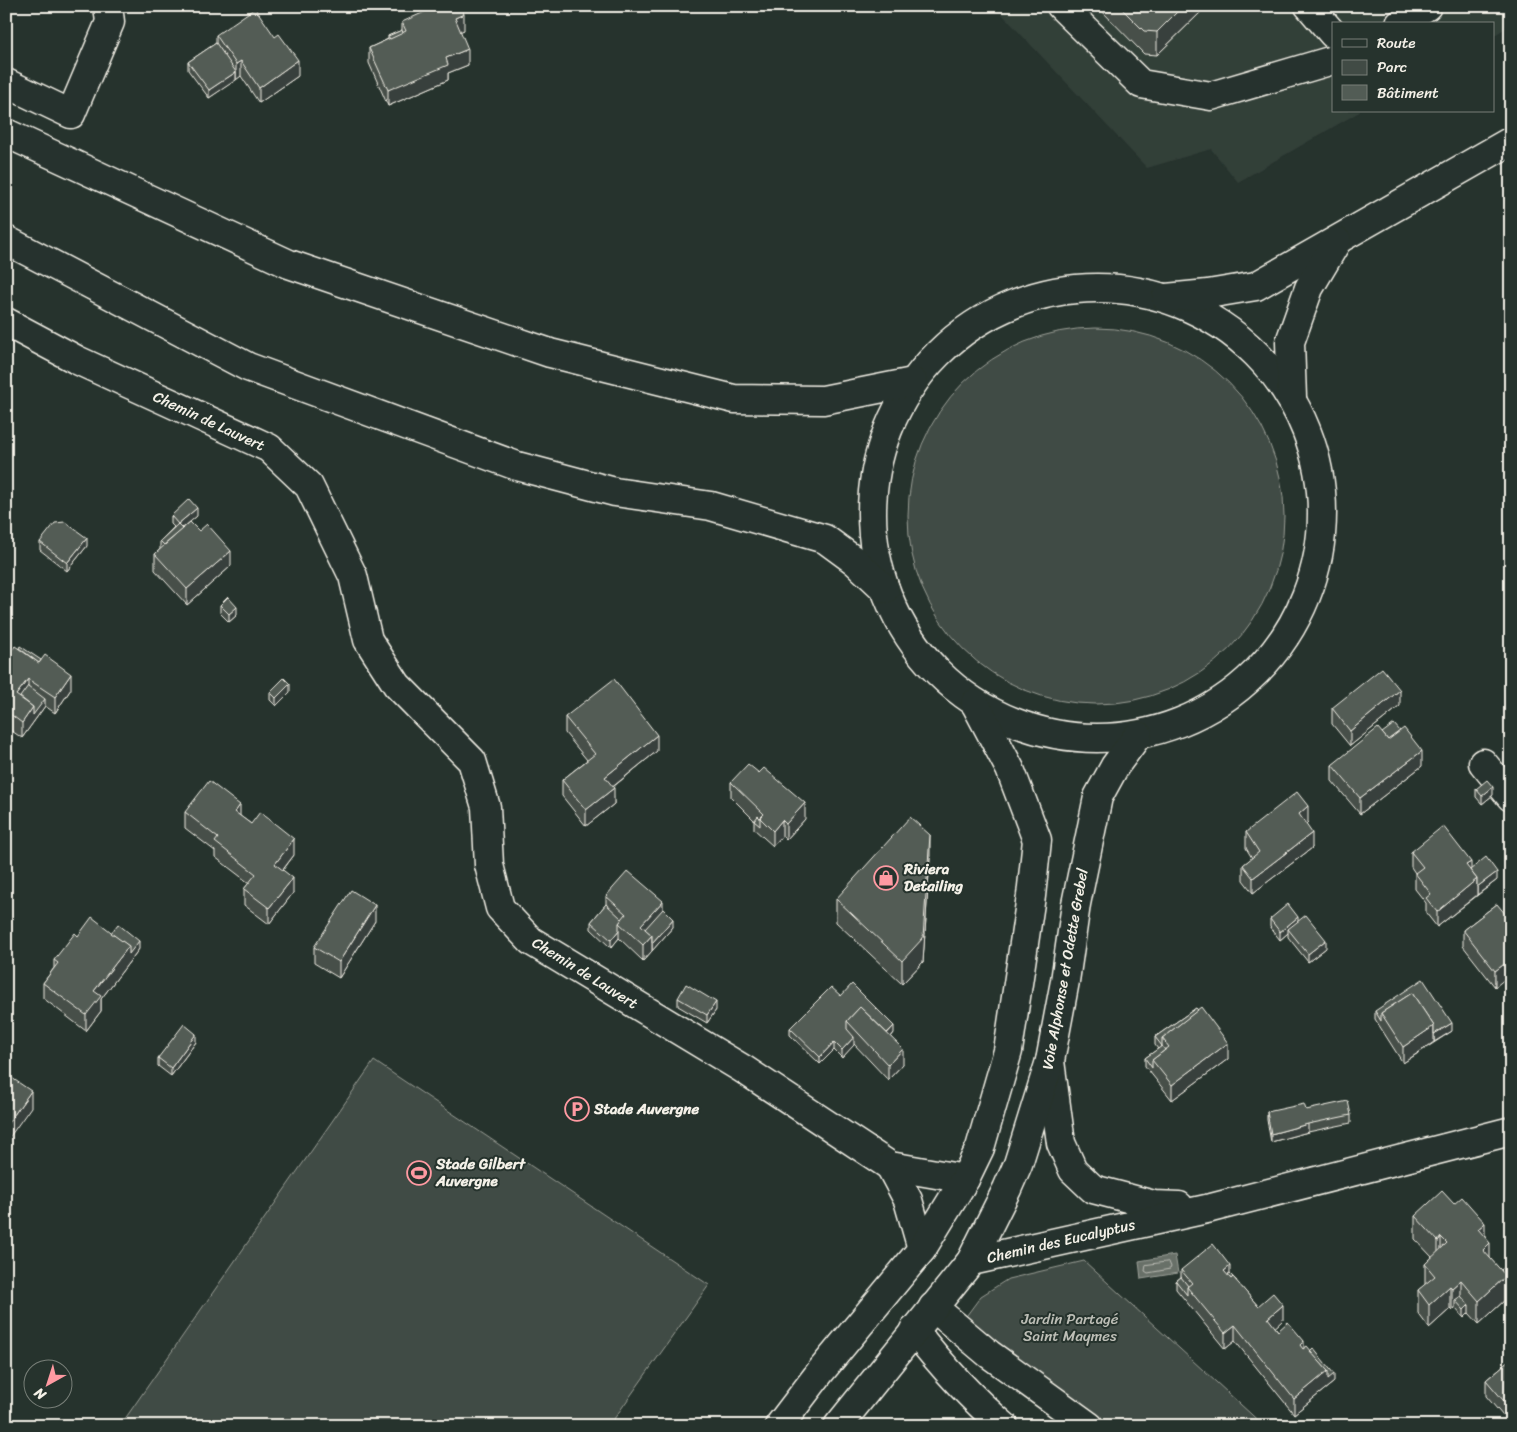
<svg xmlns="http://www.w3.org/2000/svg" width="1517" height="1432" viewBox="0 0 1517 1432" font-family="Sriracha,sans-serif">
	<rect width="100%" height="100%" fill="#26332d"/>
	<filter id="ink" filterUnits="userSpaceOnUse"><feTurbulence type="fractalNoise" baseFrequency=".02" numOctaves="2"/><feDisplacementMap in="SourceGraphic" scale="10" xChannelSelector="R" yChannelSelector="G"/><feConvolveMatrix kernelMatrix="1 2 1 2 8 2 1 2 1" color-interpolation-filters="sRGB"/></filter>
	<g filter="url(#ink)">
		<path fill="#333f39" d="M1005 6H1511V25L1493 36V24H1333V111H1361L1238 182 1211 149 1147 168 999 11Z"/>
		<g fill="#414b45" stroke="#9a9e96">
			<circle cx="1096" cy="516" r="188"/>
			<path d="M374 1061 709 1285 609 1426H120Z"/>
			<path d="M1084 1261 1264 1426H1105L1079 1409 964 1319 981 1296 1008 1279Z"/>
		</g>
		<path fill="#676f68" stroke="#9fa39b" d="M1175 1255 1178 1273 1141 1279 1139 1261Z"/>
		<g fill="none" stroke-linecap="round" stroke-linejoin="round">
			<path stroke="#bcbdb5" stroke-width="1" d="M1169 1262 1171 1267 1170 1269 1148 1273 1145 1271 1146 1265Z"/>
			<g stroke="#f4f1e8" stroke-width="31">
				<g id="minor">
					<path d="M1061 6 1141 84 1211 96 1333 60"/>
					<path d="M1309 6 1333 34"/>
					<path d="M1400 24 1427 6"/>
					<path d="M6 83 71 114 110 22 108 6"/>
					<path d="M6 322 77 360 269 448 309 486 353 576 368 640 397 685 472 761 486 807 489 865 500 908 531 941 743 1069 890 1166 965 1179"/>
					<path d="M1483 763 1511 797"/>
					<path d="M1050 1061 1061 1143 1073 1170 1093 1189 1154 1205 1179 1206"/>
					<path d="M890 1166 908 1200 922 1249"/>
					<path d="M971 1261 1211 1208 1511 1131"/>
					<path d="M933 1307 989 1354 1089 1426"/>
					<path d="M914 1330C941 1365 971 1398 1004 1426"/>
				</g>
			</g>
			<g stroke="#f4f1e8" stroke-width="31">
				<g id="major">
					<circle cx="1097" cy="513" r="225"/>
					<path d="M1166 298 1208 294 1256 286 1511 141"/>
					<path d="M1292 398 1290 342 1309 288 1337 241"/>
					<path d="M779 1426 821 1371 922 1249 965 1179 980 1148 1008 1051 1031 896 1037 840 1010 769 975 703"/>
					<path d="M838 1426 971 1261 1007 1189 1018 1164 1050 1061 1065 981 1076 904 1098 797 1115 766 1138 735"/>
				</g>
			</g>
			<g stroke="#f4f1e8" stroke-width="31">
				<g id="highway">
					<path d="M6 133 289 264 550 353 734 399 823 400 913 382"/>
					<path d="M6 240 248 367 517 466 615 492 711 506 825 539 855 561 885 589"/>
				</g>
			</g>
			<use href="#minor" stroke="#26332d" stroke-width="28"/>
			<use href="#major" stroke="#26332d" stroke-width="28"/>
			<use href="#highway" stroke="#26332d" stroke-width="28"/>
		</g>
		<g fill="#474f49" stroke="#f4f1e8">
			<path d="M1097 6H1207L1157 55 1144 54Z"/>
			<path d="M402 22 464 30 460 31 468 65 448 73V80L388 106 369 63V48L388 39V36L402 30Z"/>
			<path d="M216 35 298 76 259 103 241 76 209 98 188 70V62L216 43Z"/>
			<path d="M171 516H197L182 528 231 566 187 605 155 570V554L160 549V541L174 527 171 524Z"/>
			<path d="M40 542 87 546 67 571 40 550Z"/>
			<path d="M220 605 237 615 229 622 220 613Z"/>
			<path d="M6 658 71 689 55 713 45 706 22 738 6 727Z"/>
			<path d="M270 692H290L276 706 270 700Z"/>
			<path d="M1400 706 1350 746 1332 724V708Z"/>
			<path d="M565 717 657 751 613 787 614 804 586 826 562 796V780L587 760 565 733Z"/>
			<path d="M1382 733 1422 766 1360 814 1332 781V765Z"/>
			<path d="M731 782 805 819 786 840 782 836 773 846 754 829V820L731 797Z"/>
			<path d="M1476 789 1493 795 1482 804 1476 797Z"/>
			<path d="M185 812 240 816 294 855 283 870 293 893 269 924 244 905V889L249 883 215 857V851L185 828Z"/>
			<path d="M1308 822 1306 824 1312 848 1253 893 1243 880V865L1252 858 1246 848V832Z"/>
			<path d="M1411 852 1471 869 1497 880 1437 927 1426 913V903L1415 889V873L1411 867Z"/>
			<path d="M930 858 923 962 902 984 836 922V899Z"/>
			<path d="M606 896 663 909 673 927 643 961 619 938 611 948 591 929V922L606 904Z"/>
			<path d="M1497 904 1495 987 1463 946V930Z"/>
			<path d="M1270 919 1298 921 1326 948 1308 962 1288 937V933L1280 940 1270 927Z"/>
			<path d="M375 921 339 978 314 963V947Z"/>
			<path d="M111 933 139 949 101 999V1011L86 1031 43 998V983L54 968V960L78 936Z"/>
			<path d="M841 996 894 1033 891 1037 903 1064 888 1080 854 1044 842 1058 834 1050 820 1064 790 1035V1028Z"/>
			<path d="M678 998 716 1010 707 1023 678 1006Z"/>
			<path d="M1196 1008 1228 1059 1172 1100 1145 1066V1058L1158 1049 1155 1045V1037Z"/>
			<path d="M1375 1011 1452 1031 1403 1063 1375 1019Z"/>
			<path d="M196 1042 171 1076 158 1066V1058Z"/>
			<path d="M1306 1110 1351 1115V1123L1308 1132 1271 1142 1267 1120V1112Z"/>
			<path d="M1415 1216 1485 1237 1490 1259 1501 1270 1511 1269V1304L1506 1299 1479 1324 1469 1313 1464 1318 1455 1308 1452 1311 1450 1309 1429 1328 1418 1313V1290L1425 1285V1264L1432 1257 1415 1239Z"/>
			<path d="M1181 1270 1230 1274 1258 1306 1283 1320 1275 1327 1278 1331 1304 1348 1334 1382 1294 1414 1235 1341 1225 1349 1176 1289V1281L1181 1277Z"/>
			<path d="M1511 1359V1421L1509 1423 1486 1396V1380Z"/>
		</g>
		<g fill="#39403c" stroke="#f4f1e8">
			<path d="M1183 6H1207L1157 55V32Z"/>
			<path d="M464 14V30L455 34V18Z"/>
			<path d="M468 49V65L448 73V80L388 106V90L446 58Z"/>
			<path d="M298 60V76L259 103V88Z"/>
			<path d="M241 61V76L236 80V64Z"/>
			<path d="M236 72V80L209 98V90Z"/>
			<path d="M197 508V516L178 532V524Z"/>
			<path d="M87 538V546L67 571V563Z"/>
			<path d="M231 551V566L187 605V589Z"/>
			<path d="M237 607V615L229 622V614Z"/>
			<path d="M71 674V689L55 713V697Z"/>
			<path d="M28 679V694L20 705 16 695Z"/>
			<path d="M290 684V692L276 706V698Z"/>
			<path d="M1400 690V706L1350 746V731Z"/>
			<path d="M45 699V706L22 738V723L33 707Z"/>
			<path d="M657 735V751L605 793V777Z"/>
			<path d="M1422 751V766L1360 814V798Z"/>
			<path d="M1493 787V795L1482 804V796Z"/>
			<path d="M614 788V804L586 826V810Z"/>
			<path d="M805 803V819L786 840V824Z"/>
			<path d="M240 805V821L235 812Z"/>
			<path d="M1308 806V822L1299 830V814Z"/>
			<path d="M782 820V836L773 846V831Z"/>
			<path d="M1312 833V848L1253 893V878Z"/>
			<path d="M930 835V858L923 962 902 984V961Z"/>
			<path d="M294 839V855L275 880V864Z"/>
			<path d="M1471 862V877L1466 865Z"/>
			<path d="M1497 872V880L1477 895V887Z"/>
			<path d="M293 878V893L269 924V908Z"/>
			<path d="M1477 879V895L1437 927V912Z"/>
			<path d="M663 901V917L645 937 641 925Z"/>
			<path d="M375 905V921L339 978V962Z"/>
			<path d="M1298 917V925L1288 929V933L1280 940V932Z"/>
			<path d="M673 919V927L652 951V943Z"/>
			<path d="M619 930V938L611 948V940Z"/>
			<path d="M652 935V951L643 961V945Z"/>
			<path d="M1326 940V948L1308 962V954Z"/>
			<path d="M139 941V949L101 999V1011L86 1031V1015L94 991 129 946Z"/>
			<path d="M1511 959V974L1495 987V971Z"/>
			<path d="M716 1002V1010L707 1023V1015Z"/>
			<path d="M1452 1023V1031L1434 1042V1034Z"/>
			<path d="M894 1026V1033L884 1045V1037Z"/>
			<path d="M1434 1026V1042L1403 1063V1047Z"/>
			<path d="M196 1034V1042L171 1076V1068Z"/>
			<path d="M854 1037V1045L842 1058V1050Z"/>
			<path d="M834 1042V1050L820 1064V1057Z"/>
			<path d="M1228 1043V1059L1172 1100V1085Z"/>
			<path d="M903 1049V1064L888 1080V1065Z"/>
			<path d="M31 1091V1107L6 1142V1126Z"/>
			<path d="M1308 1124V1132L1271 1142V1134Z"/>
			<path d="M1485 1223V1246L1478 1229Z"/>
			<path d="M1441 1237V1260L1438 1264V1241Z"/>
			<path d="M1490 1243V1266L1483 1250Z"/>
			<path d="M1230 1266V1282L1224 1271Z"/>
			<path d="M1506 1276V1299L1479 1324V1301Z"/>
			<path d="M1461 1280V1303L1455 1300V1308L1452 1311V1288Z"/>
			<path d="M1450 1286V1309L1429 1328V1305Z"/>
			<path d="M1283 1305V1320L1268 1334V1318Z"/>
			<path d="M1469 1305V1313L1464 1318V1310Z"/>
			<path d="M1235 1325V1341L1225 1349V1333Z"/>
			<path d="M1304 1341V1357L1300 1345Z"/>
			<path d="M1328 1371 1334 1374V1382L1294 1414V1399Z"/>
			<path d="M1511 1406V1421L1509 1423V1407Z"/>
		</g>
		<g fill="#525c55" stroke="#f4f1e8">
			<path d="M438 6H461L464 14 455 18 468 49 446 58 448 65 388 90 369 48 406 31 402 22Z"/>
			<path d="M1119 6H1183L1157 32 1144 31Z"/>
			<path d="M255 8 275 37 279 34 298 60 259 88 241 61 236 64 216 35Z"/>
			<path d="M402 30 403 33 390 39 388 36Z"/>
			<path d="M216 43 236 72 209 90 188 62Z"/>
			<path d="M189 499 197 508 178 524 171 516Z"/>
			<path d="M65 522 87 538 67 563 40 542 55 523Z"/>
			<path d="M190 522 199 531 207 524 231 551 187 589 155 554Z"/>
			<path d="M178 524 183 529 164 545 160 541Z"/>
			<path d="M228 597 237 607 229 614 220 605Z"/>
			<path d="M15 646 39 663 45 655 71 674 55 697 28 679 16 695 33 707 22 723 6 711V658Z"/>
			<path d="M20 646 41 660 39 663 19 648Z"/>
			<path d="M1382 668 1400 690 1350 731 1332 708Z"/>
			<path d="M284 678 290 684 276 698 270 692Z"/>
			<path d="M614 679 657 735 605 777 614 788 586 810 562 780 595 754 565 717Z"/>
			<path d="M28 686 45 699 33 715V707L20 697Z"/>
			<path d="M1394 724 1400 731 1388 740 1382 733Z"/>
			<path d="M1378 728 1388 740 1404 728 1422 751 1360 798 1332 765Z"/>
			<path d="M748 764 759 773 764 768 805 803 786 824 782 820 773 831 760 818 764 814 731 782Z"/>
			<path d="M1487 780 1493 787 1482 796 1476 789Z"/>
			<path d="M209 781 240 805 235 812 251 824 260 812 294 839 275 864 293 878 269 908 244 889 256 874 215 842 218 838 185 812Z"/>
			<path d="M1297 792 1308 806 1299 814 1312 833 1253 878 1243 865 1259 852 1246 832Z"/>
			<path d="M758 816 760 818V826L754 821Z"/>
			<path d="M910 817 930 835 923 938 902 961 836 899Z"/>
			<path d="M1443 826 1471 862 1466 865 1477 879 1437 912 1426 898 1431 894 1415 873 1423 867 1411 852Z"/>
			<path d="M1486 857 1497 872 1477 887V879L1470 870Z"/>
			<path d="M628 871 663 901 641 925 652 935 643 945 619 923 626 914 606 896Z"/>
			<path d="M351 890 375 905 339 962 314 947Z"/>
			<path d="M606 904 622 919 619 923V930L611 940 591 922Z"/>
			<path d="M1288 904 1298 917 1280 932 1270 919Z"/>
			<path d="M1497 904 1511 921V959L1495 971 1463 930Z"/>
			<path d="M663 909 673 919 652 943V935L645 929Z"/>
			<path d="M1306 915 1326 940 1308 954 1288 929Z"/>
			<path d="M92 917 129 946 94 991 101 996 86 1015 43 983 58 963 54 960 75 933 78 936Z"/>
			<path d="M118 924 139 941 129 954V946L111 933Z"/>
			<path d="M1423 979 1452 1023 1434 1034V1026L1412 993 1381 1013V1021L1375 1011Z"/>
			<path d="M686 984 716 1002 707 1015 678 998Z"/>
			<path d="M852 984 894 1026 887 1033 860 1007 847 1021V1029L854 1037 842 1050 834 1042 820 1057 790 1028 831 987 841 996Z"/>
			<path d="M1412 993 1434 1026 1403 1047 1381 1013Z"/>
			<path d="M860 1007 903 1049 888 1065 847 1021Z"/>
			<path d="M1201 1007 1228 1043 1172 1085 1152 1060 1169 1047 1162 1038Z"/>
			<path d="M1196 1008 1198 1010 1162 1038V1046L1155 1037Z"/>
			<path d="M184 1024 196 1034 171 1068 158 1058Z"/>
			<path d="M1162 1046 1165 1050 1152 1060V1068L1145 1058Z"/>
			<path d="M6 1074 31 1091 6 1126Z"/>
			<path d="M1348 1101 1351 1115 1308 1124 1271 1134 1267 1112 1304 1104 1306 1110Z"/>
			<path d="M1442 1191 1454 1204 1462 1197 1485 1223 1478 1229 1490 1243 1483 1250 1506 1276 1479 1301 1461 1280 1452 1288 1450 1286 1429 1305 1418 1290 1435 1276 1425 1264 1447 1243 1441 1237 1438 1241 1415 1216Z"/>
			<path d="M1213 1244 1230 1266 1224 1271 1231 1279 1233 1277 1258 1306 1273 1293 1283 1305 1268 1318 1278 1331 1288 1322 1304 1341 1300 1345 1303 1349 1307 1346 1328 1371 1294 1399 1235 1325 1225 1333 1187 1287 1192 1283 1181 1270Z"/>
			<path d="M1507 1265 1511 1269V1296L1506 1292V1276L1501 1270Z"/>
			<path d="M1230 1274 1237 1281 1233 1277 1231 1279 1228 1275Z"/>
			<path d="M1181 1277 1188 1286 1187 1287V1295L1176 1281Z"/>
			<path d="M1461 1296 1469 1305 1464 1310 1455 1300Z"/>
			<path d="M1313 1348 1334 1374 1328 1379V1371L1310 1351Z"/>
			<path d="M1511 1359V1406L1509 1407 1486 1380Z"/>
		</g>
	</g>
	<defs>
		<g id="shop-ring" transform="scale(1.25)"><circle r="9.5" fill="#26332d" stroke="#ff9aa2" stroke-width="1.5"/><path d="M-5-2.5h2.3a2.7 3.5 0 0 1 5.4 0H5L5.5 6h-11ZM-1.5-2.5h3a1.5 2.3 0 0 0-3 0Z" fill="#ff9aa2"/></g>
		<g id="parking-ring" transform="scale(1.25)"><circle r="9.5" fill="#26332d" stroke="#ff9aa2" stroke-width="1.5"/><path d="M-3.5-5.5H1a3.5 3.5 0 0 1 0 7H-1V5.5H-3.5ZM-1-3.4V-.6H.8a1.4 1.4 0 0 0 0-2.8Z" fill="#ff9aa2"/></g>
		<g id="stadium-ring" transform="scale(1.25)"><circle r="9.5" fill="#26332d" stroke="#ff9aa2" stroke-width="1.5"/><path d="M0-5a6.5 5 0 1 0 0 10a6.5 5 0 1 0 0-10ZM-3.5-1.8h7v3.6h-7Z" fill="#ff9aa2"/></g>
	</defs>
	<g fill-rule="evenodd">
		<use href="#shop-ring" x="886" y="878"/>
		<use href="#parking-ring" x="577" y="1109"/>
		<use href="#stadium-ring" x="419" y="1173"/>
	</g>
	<g text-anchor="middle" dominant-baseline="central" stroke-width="4" stroke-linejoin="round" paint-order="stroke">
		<g font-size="15" fill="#f4f1e8" stroke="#26332d">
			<text transform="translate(209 421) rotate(25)">Chemin de Lauvert</text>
			<text transform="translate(1065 969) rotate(-80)">Voie Alphonse et Odette Grebel</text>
			<text transform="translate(585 973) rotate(32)">Chemin de Lauvert</text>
			<text transform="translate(1061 1241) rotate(-13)">Chemin des Eucalyptus</text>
		</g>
		<g font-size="15" font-weight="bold" fill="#f4f1e8" stroke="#26332d" text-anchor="start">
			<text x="904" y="869">Riviera<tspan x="904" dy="17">Detailing</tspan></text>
			<text x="594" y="1109">Stade Auvergne</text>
			<text x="436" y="1164">Stade Gilbert<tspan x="436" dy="17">Auvergne</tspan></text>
		</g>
		<g font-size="15" fill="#bebfb7" stroke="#26332d">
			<text x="1070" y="1319">Jardin Partagé<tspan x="1070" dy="17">Saint Maymes</tspan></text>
		</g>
	</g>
	<rect width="1517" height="1432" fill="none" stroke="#26332d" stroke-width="25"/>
	<rect x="12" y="12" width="1492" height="1407" fill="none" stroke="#f4f1e8" stroke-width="2" filter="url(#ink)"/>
	<rect x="1332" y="22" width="162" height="90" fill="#26332d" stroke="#787f78"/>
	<rect x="1342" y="39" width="25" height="8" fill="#26332d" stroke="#787f78"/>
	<text x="1377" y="48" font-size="15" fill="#f4f1e8">Route</text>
	<rect x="1342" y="60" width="25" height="15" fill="#414b45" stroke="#787f78"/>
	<text x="1377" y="72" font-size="15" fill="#f4f1e8">Parc</text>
	<rect x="1342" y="85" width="25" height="15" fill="#525c55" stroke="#787f78"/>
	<text x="1377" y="98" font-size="15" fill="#f4f1e8">Bâtiment</text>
	<g transform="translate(48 1384) rotate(219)"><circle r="24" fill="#26332d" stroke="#787f78"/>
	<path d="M0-4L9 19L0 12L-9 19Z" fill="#ff9aa2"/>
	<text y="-8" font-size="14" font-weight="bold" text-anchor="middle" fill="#f4f1e8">N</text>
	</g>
</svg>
